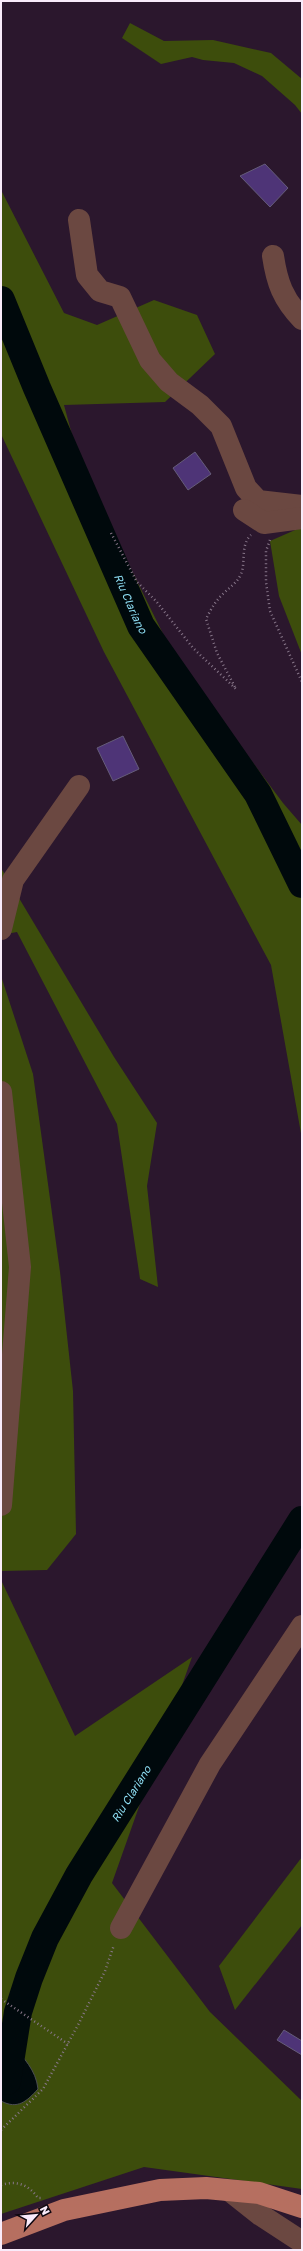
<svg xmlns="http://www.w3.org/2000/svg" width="303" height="2251" viewBox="0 0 303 2251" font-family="'Golos Text',sans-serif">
	<rect width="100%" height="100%" fill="#2b172d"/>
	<g fill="#3d4d0c">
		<path d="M130 23 164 41 213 40 271 53 302 79V114L295 105 262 76 234 63 203 60 192 57 161 64 122 38Z"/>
		<path d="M1 190 64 313 97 325 154 300 197 315 215 354 165 402 64 405 81 468 176 660 283 803 302 825V1139L271 965 104 652 1 434Z"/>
		<path d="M302 527V655L279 596 270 541Z"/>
		<path d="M1 868 114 1057 157 1123 147 1186 158 1287 140 1279 117 1124 17 932 1 935Z"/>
		<path d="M1 976 33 1074 60 1272 73 1391 76 1534 47 1570 1 1571Z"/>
		<path d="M1 1580 75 1736 192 1657 112 1883 210 2012 302 2101V2189L144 2167 1 2214Z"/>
		<path d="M302 1857V1925L235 2010 219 1966Z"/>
	</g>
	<path fill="#00090c" stroke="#4b4d53" d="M13 2043C23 2059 36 2069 38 2089 27 2101 18 2110 1 2101V2046Z"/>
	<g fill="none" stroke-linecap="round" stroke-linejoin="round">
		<g stroke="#00090c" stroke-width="28">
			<path id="s1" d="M1 300 37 388 141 626 258 794 302 884"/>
			<path id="s2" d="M1 2079 7 2081 18 2012 29 1978 45 1938 79 1875 302 1520"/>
		</g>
	</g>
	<g fill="#4e3477" stroke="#655c7a">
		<path d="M265 164 288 188 270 207 240 176Z"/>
		<path d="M195 452 211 474 188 490 173 468Z"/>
		<path d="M123 736 139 769 113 781 97 748Z"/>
		<path d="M284 2030 302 2041V2055L277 2040Z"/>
	</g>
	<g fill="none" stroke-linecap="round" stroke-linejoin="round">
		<g stroke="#88778a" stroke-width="2.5" stroke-dasharray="1 3" stroke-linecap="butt">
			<path d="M111 533 137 582 156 601 193 648 236 689 217 653 206 619C211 609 216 600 224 593 231 586 237 583 241 574 246 563 240 545 251 535"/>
			<path d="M270 540 266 551V582L270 611 302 682"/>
			<path d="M1 1999 68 2044"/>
			<path d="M1 2130 43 2089 78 2025 105 1971 114 1945"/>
			<path d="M1 2185C17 2180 29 2185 38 2198H41"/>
		</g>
		<g stroke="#6b4841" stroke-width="22">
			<path d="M79 220 87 275 100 291 120 297 150 360 169 382 200 405 221 426 246 488 258 501 302 506"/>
			<path d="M273 256C277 283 283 299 302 319"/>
			<path d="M244 510 264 523 302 518"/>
			<path d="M1 929 13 880 79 786"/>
			<path d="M1 1092 20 1267 1 1505"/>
			<path d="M121 1928 210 1764 302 1626"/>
			<path d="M230 2191 259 2214 302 2242"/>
		</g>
		<path stroke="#b66f60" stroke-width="22" d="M1 2234 64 2210 160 2190 206 2188 259 2193 302 2207"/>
	</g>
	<g text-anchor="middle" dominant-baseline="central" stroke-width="3.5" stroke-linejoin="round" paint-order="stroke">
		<g font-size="11" font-style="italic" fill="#8edff5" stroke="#0e060f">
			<text stroke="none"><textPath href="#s1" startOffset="330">Riu Clariano</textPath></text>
			<text stroke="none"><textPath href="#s2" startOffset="323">Riu Clariano</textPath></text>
		</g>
	</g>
	<rect width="303" height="2251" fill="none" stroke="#f9ebfa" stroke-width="4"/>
	<g transform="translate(36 2215) rotate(63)" stroke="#0e060f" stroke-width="3" paint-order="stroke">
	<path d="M0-3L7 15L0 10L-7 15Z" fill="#f9ebfa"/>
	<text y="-6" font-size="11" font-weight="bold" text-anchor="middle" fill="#f9ebfa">N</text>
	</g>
</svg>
